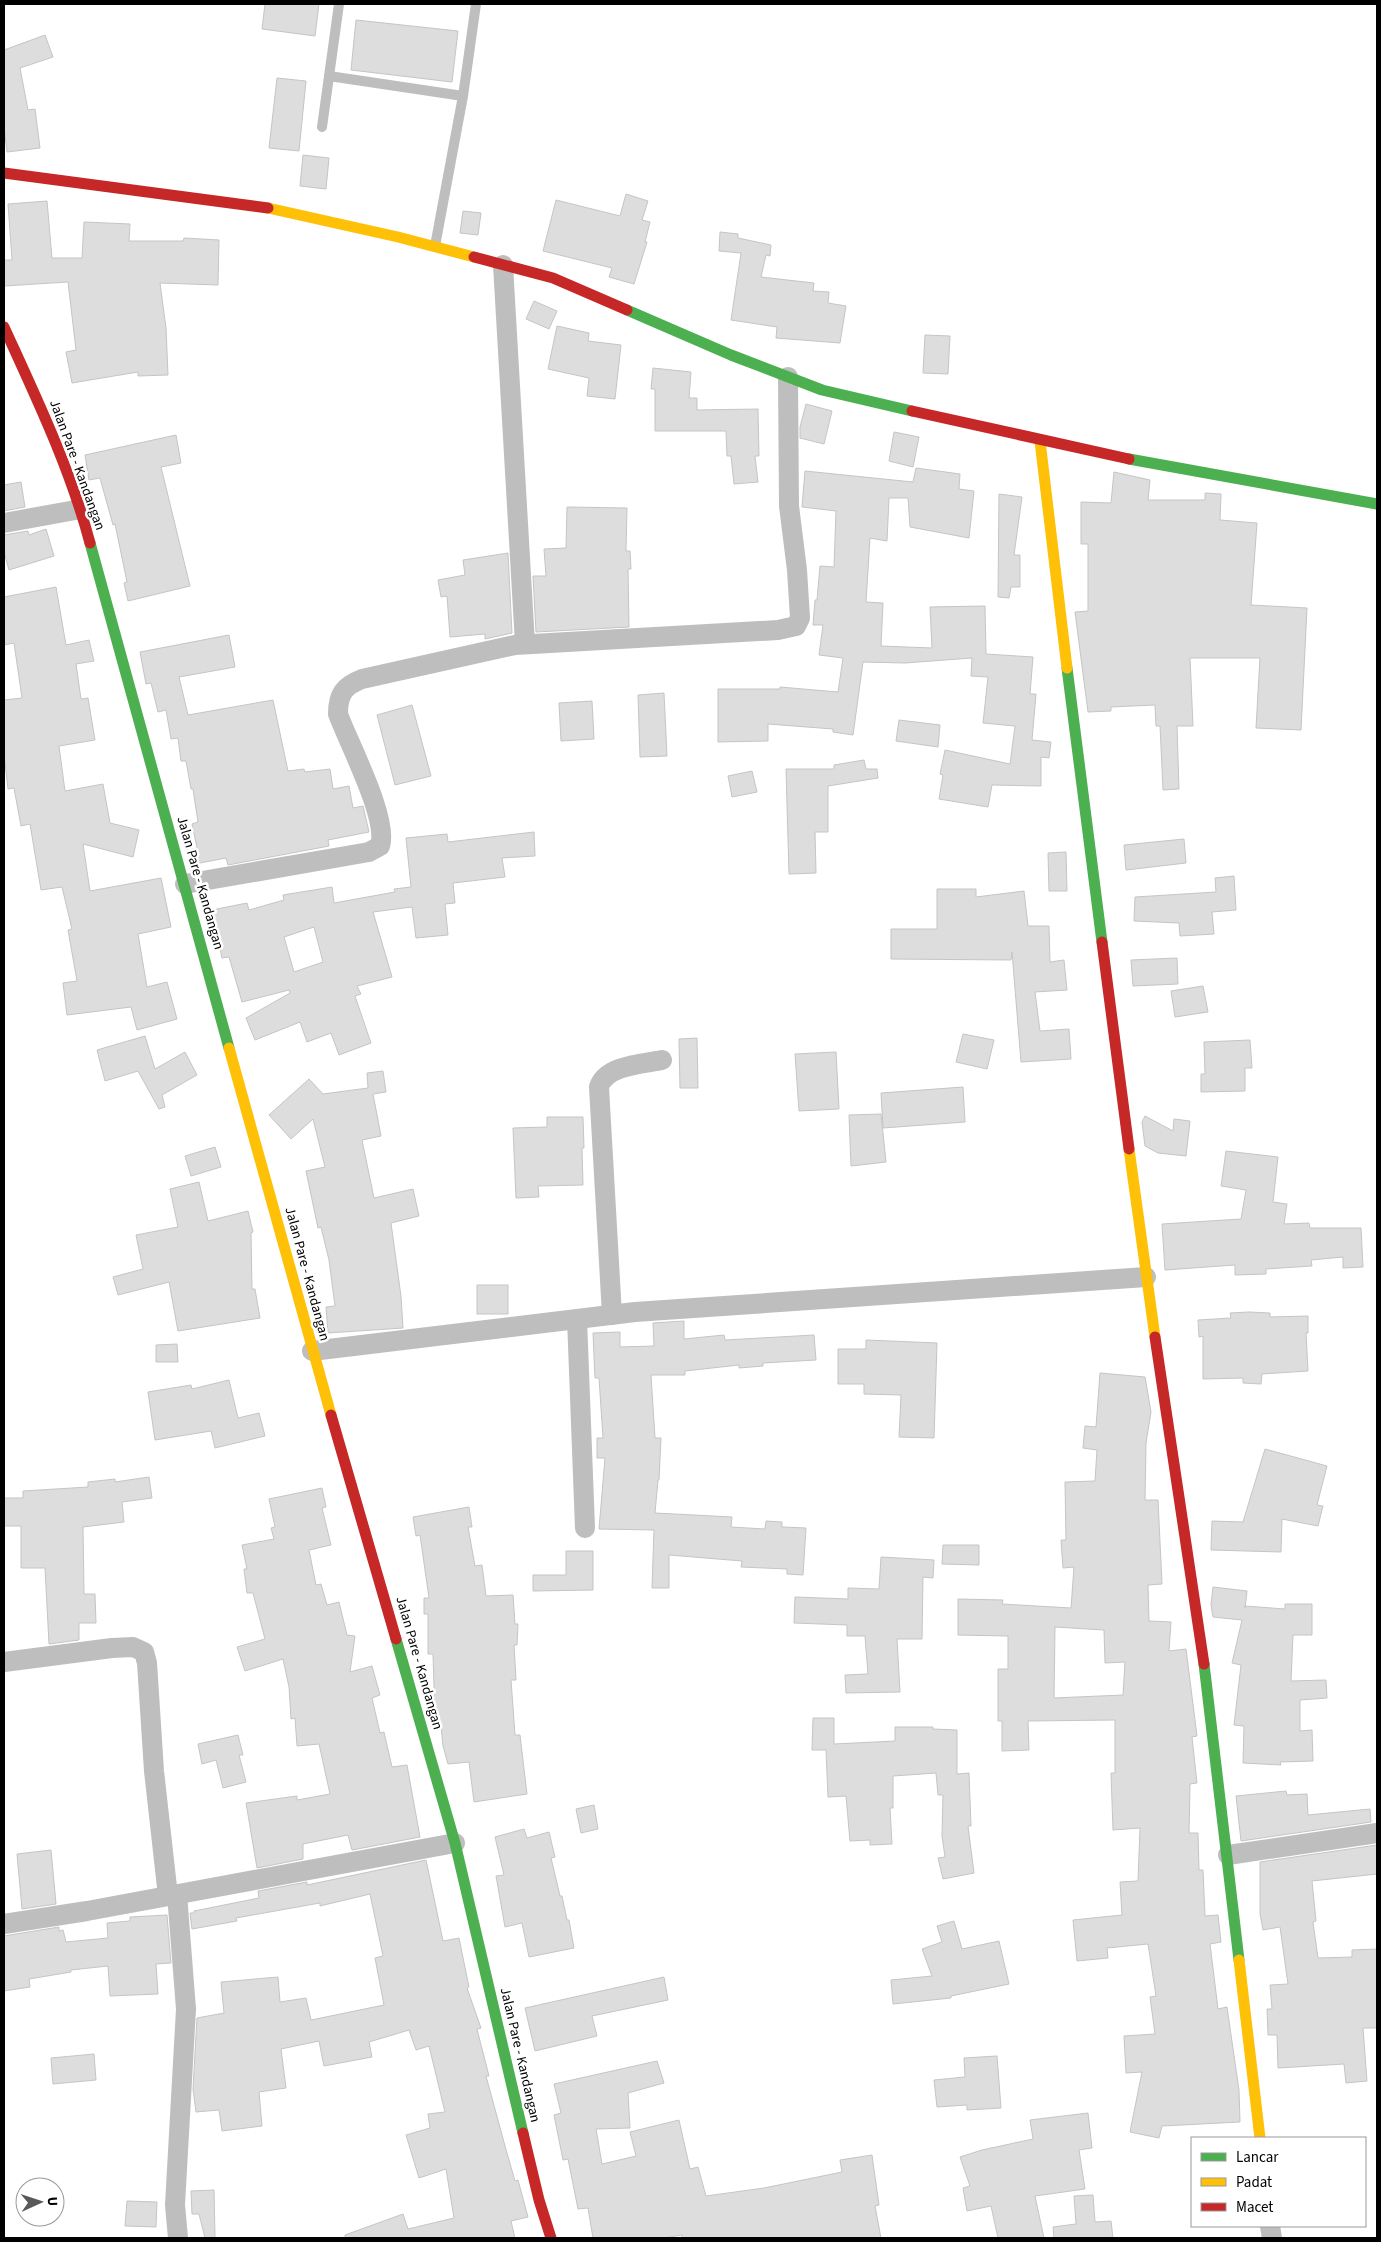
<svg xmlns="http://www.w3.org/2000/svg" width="1381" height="2242" viewBox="0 0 1381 2242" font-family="'Source Sans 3',sans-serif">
	<rect width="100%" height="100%" fill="#fff"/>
	<g fill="#ddd" stroke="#c5c5c5" fill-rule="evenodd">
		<path d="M265 4H319L315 36 262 29Z"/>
		<path d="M356 20 458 31 452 82 351 70Z"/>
		<path d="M45 35 53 57 20 68 28 110 35 109 40 148 7 152 4 127V50Z"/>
		<path d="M277 78 306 81 299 151 269 148Z"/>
		<path d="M303 155 329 158 326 189 300 186Z"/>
		<path d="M626 194 648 201 642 220 650 222 645 242H647L634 284 609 277 612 268 543 251 556 200 620 216Z"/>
		<path d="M47 201 52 258H82L84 222 130 224 129 241H183L184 238 219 240 218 285 160 283 166 328 168 375 138 376V372L72 383 66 352 76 350 68 282 4 286V260H12L8 204Z"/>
		<path d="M463 211 481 213 478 235 460 233Z"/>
		<path d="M720 232 738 234V238L771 245 770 256 766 255 761 277 814 283 813 291 829 292 828 303 846 306 840 343 776 338 777 327 731 320 741 253 719 251Z"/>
		<path d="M534 301 557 311 549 329 526 319Z"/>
		<path d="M557 326 589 333 588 341 621 345 615 399 587 396 589 378 548 369Z"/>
		<path d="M925 335 950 336 948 374 923 373Z"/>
		<path d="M653 368 691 372 689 398H697V410L758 409 759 456H755L758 482 734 484 731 456H727L726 431H655V389H651Z"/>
		<path d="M806 404 832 411 824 444 800 438V427Z"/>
		<path d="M894 432 919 437 913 467 889 461Z"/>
		<path d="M176 435 181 463 161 467 190 586 128 601 124 583 127 582 115 524 113 525 100 478 89 480 85 455Z"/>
		<path d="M916 468 960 474 959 489 974 491 969 538 910 527 908 498H889L887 541 870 538 866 602 883 603 881 646 932 648 930 607 985 606 986 654 1033 657 1030 694H1036L1032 740 1051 742 1049 758 1041 757V786L992 785 988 807 939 799 943 775 940 774 945 750 1010 764 1015 726 983 723 988 677 971 676 972 658 905 663 863 662 853 735 833 732V729L768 724V741L718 742V689H780V687L838 692 843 658 819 655 823 625H813L815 600H817L820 566 834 567 836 511 802 507 805 471 913 482Z"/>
		<path d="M1114 472 1150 480 1148 500H1205V493L1221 494 1220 520 1257 523 1251 605 1307 608 1301 730 1256 728 1260 658H1190L1193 726H1177L1179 789 1163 790 1160 726H1156L1155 705 1111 707V711L1088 712 1075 612 1088 611V544H1081V502L1111 503Z"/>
		<path d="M21 482 25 507 4 511V485Z"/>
		<path d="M999 494 1022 497 1014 555H1020V587H1011L1009 598 998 597Z"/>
		<path d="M567 507 627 508 626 551H630L631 569H628L629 627 536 632 533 576H546L544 549 566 548Z"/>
		<path d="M46 529 54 556 9 570 4 552V535L28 531 29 535Z"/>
		<path d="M508 553 512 633 485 639V634L450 637 447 596 441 597 438 580 465 575 463 560Z"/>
		<path d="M56 587 66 645 89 640 94 661 76 664 81 699 88 698 95 740 59 746 65 791 103 784 110 823 139 830 133 857 83 844 90 891 161 878 171 927 138 934 147 987 167 982 177 1019 137 1030 131 1007 67 1015 63 983 77 981 68 930 72 929 62 887 41 890 30 824 21 826 14 788 8 789 4 754V700L22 698 14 643 4 645V597Z"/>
		<path d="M229 635 235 667 179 677 188 715 273 700 288 771 304 769 305 772 330 769 333 789 349 786 353 808 363 806 369 832 328 840 329 846 228 865 226 858 195 864 191 849 197 848 192 824 198 822 193 789H191L186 761H181L178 738 171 739 166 710 158 712 151 683 146 684 140 652Z"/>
		<path d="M664 693 667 756 640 757 638 695Z"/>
		<path d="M592 701 594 739 561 741 559 703Z"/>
		<path d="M412 705 431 776 395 785 377 715Z"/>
		<path d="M899 720 940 725 938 747 896 741Z"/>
		<path d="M864 760 866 769H877L878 778 828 786V832H815L816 873 789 874 786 769H834V765Z"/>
		<path d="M752 771 757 792 732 797 728 776Z"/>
		<path d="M534 832 535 856 502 858 505 877 453 883 455 903 445 904 448 935 416 938 412 907 373 912 392 977 357 986 361 994 355 996 371 1043 339 1055 331 1033 307 1042 300 1022 255 1040 246 1018 290 993 289 990 242 1002 229 957 222 958 212 910 247 903 249 910 284 900 283 895 332 887 334 903 395 892 394 889 411 887 406 838 447 834 448 842ZM314 927 323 962 294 972 284 937Z"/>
		<path d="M1184 839 1186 863 1126 870 1124 845Z"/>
		<path d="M1066 852 1067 891H1049L1048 853Z"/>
		<path d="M1234 876 1236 910 1212 912 1214 934 1180 936 1179 923 1134 921 1135 897 1216 892 1215 878Z"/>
		<path d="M937 889H976V897L1024 891 1028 926H1049L1050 962 1064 960 1067 990 1035 992 1040 1031 1069 1029 1071 1059 1021 1062 1012 952 1011 960 891 959V929H937Z"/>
		<path d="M1177 958 1178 984 1133 986 1131 960Z"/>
		<path d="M1203 986 1208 1012 1175 1017 1171 991Z"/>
		<path d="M963 1034 994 1040 987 1069 956 1062Z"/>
		<path d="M145 1036 155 1069 185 1052 197 1075 162 1095 165 1107 159 1109 138 1071 105 1081 97 1050Z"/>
		<path d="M697 1038 698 1088H680L679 1039Z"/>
		<path d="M1250 1040 1252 1068H1245V1091L1201 1092V1074H1205L1204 1042Z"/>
		<path d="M836 1052 839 1109 799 1111 795 1054Z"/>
		<path d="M383 1071 386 1092 373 1094 381 1136 362 1140 374 1198 413 1189 419 1216 391 1223 401 1296 403 1328 328 1333 326 1307 335 1306 329 1260 321 1227 318 1228 306 1171 325 1167 313 1119 291 1139 269 1115 309 1079 323 1094 368 1088 367 1073Z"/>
		<path d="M963 1087 965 1122 883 1128 881 1093Z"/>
		<path d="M881 1114 886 1162 851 1166 849 1115Z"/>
		<path d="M1145 1116 1173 1131 1174 1119 1190 1121 1186 1156 1158 1153 1145 1146 1142 1122Z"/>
		<path d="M547 1117H583L584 1148H582L583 1185 538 1186 539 1197 516 1198 513 1128 547 1127Z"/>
		<path d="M215 1147 221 1167 191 1176 185 1156Z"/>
		<path d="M1226 1151 1278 1157 1273 1202 1287 1204 1284 1224 1309 1223 1310 1228H1361L1363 1267 1343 1268V1257L1311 1260 1312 1266 1266 1269V1274L1235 1275V1265L1165 1270 1162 1224 1241 1219 1246 1190 1221 1186Z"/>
		<path d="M199 1182 208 1221 248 1211 253 1232 251 1233 252 1289H255L260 1318 178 1331 169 1282 118 1295 113 1277 143 1269 136 1235 178 1227 170 1189Z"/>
		<rect x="477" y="1285" width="31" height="29"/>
		<path d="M1249 1312 1270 1313V1317L1308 1316V1333H1306L1308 1371 1262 1374 1261 1384 1243 1383V1378L1203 1379V1336L1199 1337 1198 1320 1231 1318 1230 1313Z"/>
		<path d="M684 1321V1339L724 1335 725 1340 814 1335 816 1360 763 1363V1366L739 1368V1365L685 1371V1375H651L655 1438H661L659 1480H658L655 1513 732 1517 731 1527 765 1529 766 1521 782 1522V1527L806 1528 803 1575 787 1574V1569L741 1567 742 1561 669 1555V1588H652L654 1530 599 1529 605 1458H597V1438H603L599 1378H595L593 1333 620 1332V1347L654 1346 653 1323Z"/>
		<path d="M866 1340 937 1343 934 1438 899 1437 901 1395 864 1394V1384H838V1349H866Z"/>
		<path d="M177 1344 178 1362H156V1345Z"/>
		<path d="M1100 1373 1145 1377 1151 1412 1146 1443 1145 1500H1158L1162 1584 1148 1585 1149 1621 1171 1622 1169 1651 1186 1649 1197 1736 1192 1737 1197 1783 1190 1784 1189 1833H1198L1199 1870H1203L1205 1916 1218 1915 1221 1942 1210 1944 1218 2009 1227 2007 1239 2090 1240 2122 1162 2126 1159 2138 1130 2132 1142 2072 1126 2073 1124 2036 1155 2034 1150 1997 1156 1996 1148 1944 1107 1948 1108 1958 1077 1961 1073 1920 1122 1915 1120 1882 1138 1881 1140 1828 1113 1830 1111 1773H1115V1720L1028 1721 1029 1750 1002 1751V1721H998V1669H1008V1636L958 1635V1599L1003 1600 1002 1604 1071 1608 1074 1567 1063 1568 1061 1540H1066L1065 1482 1095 1481 1097 1450 1083 1448 1085 1426 1096 1427ZM1055 1627 1104 1630 1105 1663 1125 1662 1123 1695 1054 1698Z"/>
		<path d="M229 1380 238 1418 259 1413 265 1436 215 1448 211 1431 155 1440 148 1392 191 1385 192 1389Z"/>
		<path d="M1265 1449 1327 1466 1317 1505 1323 1506 1318 1526 1282 1519 1281 1552 1211 1550 1212 1521 1243 1522Z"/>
		<path d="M149 1477 152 1498 122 1502 124 1522 83 1527 84 1594H95L96 1623H79V1640L49 1644 45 1568H21V1526H4V1498H23V1491L88 1487V1482L115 1479V1482Z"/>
		<path d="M322 1488 326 1507 322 1508 331 1545 309 1550 316 1585 321 1584 327 1605 339 1602 347 1635 355 1636 350 1672 372 1666 380 1695 372 1698 380 1733 384 1732 392 1767 407 1765 420 1837 352 1850 348 1835 303 1844V1859L257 1868 246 1803 297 1796V1800L330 1794 319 1744 297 1746 295 1718 291 1719 289 1687 283 1659 245 1671 237 1647 265 1639 253 1593H247L244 1569H247L242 1545 274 1539 271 1528 275 1527 269 1499Z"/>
		<path d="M469 1507 472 1527H468L475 1566 482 1565 486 1596 513 1595 515 1624H518L517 1645H514L516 1680H511L515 1735H520L527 1794 474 1802 469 1762 448 1764 443 1746 441 1726H437L435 1719 433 1654H428V1614H424V1598H429L420 1535 416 1536 413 1517Z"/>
		<path d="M943 1545H979V1565L942 1564Z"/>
		<path d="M566 1551H593V1590L533 1591V1575H566Z"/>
		<path d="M881 1557 934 1560 933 1578 923 1577 922 1639H897L900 1692 846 1693 845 1675 868 1674 865 1636H847V1625L794 1623 795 1597 848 1599V1588L879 1589Z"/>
		<path d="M1213 1587 1247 1591 1245 1608V1606L1285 1609V1604H1312V1635H1293L1291 1681 1326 1680 1327 1698 1300 1700V1731L1312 1730 1313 1761 1280 1762 1281 1765 1243 1763 1244 1726 1234 1725 1241 1665 1232 1663 1242 1620 1213 1617 1211 1605Z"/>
		<path d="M813 1718H834V1744L895 1741V1727H933V1729L957 1730V1774L969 1773 971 1826H968L974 1873 943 1879 938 1858 945 1857 942 1836 943 1795H938L936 1773 893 1776V1808H890L892 1844 870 1845V1840L850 1841 846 1796 828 1797 826 1750H812Z"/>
		<path d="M238 1735 243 1755H239L246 1782 223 1788 216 1760 202 1764 198 1744Z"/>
		<path d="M1286 1791 1287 1795 1307 1794 1308 1815 1370 1809 1371 1822 1241 1841 1236 1796Z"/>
		<path d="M594 1805 598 1829 581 1833 576 1809Z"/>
		<path d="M524 1829 527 1838 549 1832 555 1857 551 1858 560 1896H562L567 1920H569L574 1948 529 1957 522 1923 505 1927 496 1876 504 1875 495 1837Z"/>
		<path d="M1377 1845V1874L1312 1881 1316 1921 1313 1922 1318 1958 1352 1957V1950L1377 1949V2028H1363L1367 2081 1346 2083 1344 2064 1278 2068 1277 2035H1268L1267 2009H1272L1270 1985 1288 1984 1280 1927 1263 1930 1260 1914V1862Z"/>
		<path d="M51 1850 56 1904 22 1909 17 1854Z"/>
		<path d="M426 1860 443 1941 459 1938 469 1987 467 1988 481 2028 477 2029 489 2076H486L505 2146 515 2181 518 2180 528 2217 511 2221 515 2238H345V2235L403 2214 408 2229 454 2218 446 2169 419 2178 406 2135 430 2128 428 2114 445 2112 429 2046 416 2050 409 2030 369 2042 372 2057 324 2066 319 2041 281 2049 286 2088 259 2092 262 2126 222 2131 219 2110 196 2112 193 2089 197 2018 224 2013 221 1982 278 1977 280 2002 306 1998 311 2020 384 2005 375 1958 383 1956 370 1894 320 1906V1903L236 1918 237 1921 192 1929 190 1913H194V1911L259 1898 258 1891 307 1882V1885Z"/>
		<path d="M167 1915 171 1963 156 1964 158 1994 110 1996 108 1966 71 1970V1972L29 1979 30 1987 4 1991V1936L59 1927V1931L63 1930 66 1942 108 1938 107 1923 130 1921V1917Z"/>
		<path d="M954 1921 962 1949 999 1941 1009 1984 951 1996V1998L893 2004 891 1980 932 1976 922 1949 942 1942 937 1926Z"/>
		<path d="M664 1977 668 2000 592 2016 597 2036 535 2051 525 2008Z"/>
		<path d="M94 2054 96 2080 53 2084 51 2058Z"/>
		<path d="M997 2056 1001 2108 967 2110V2105L937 2107 934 2080 965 2077 964 2058Z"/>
		<path d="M657 2061 664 2083 628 2093 630 2128 596 2129 602 2164 636 2156 630 2132 679 2120 690 2169 698 2167 706 2196 764 2188 842 2172 840 2160 872 2155 879 2205 875 2206 881 2238H682V2235L664 2238H593L588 2208 578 2209 568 2159 563 2160 554 2115 561 2113 554 2084Z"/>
		<path d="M1088 2113 1092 2148 1079 2150 1085 2189 1035 2196 1044 2238H998L991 2206 967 2211 963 2188 970 2186 960 2157 982 2150 1033 2139 1030 2120Z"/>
		<path d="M214 2190 215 2238H205L199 2214H192L191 2191Z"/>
		<path d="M1093 2195 1095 2222 1111 2221 1113 2238H1054L1053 2227 1076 2224 1074 2196Z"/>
		<path d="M127 2201 157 2202 156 2227 125 2226Z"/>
	</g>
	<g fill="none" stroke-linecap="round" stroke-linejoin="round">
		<g stroke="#bebebe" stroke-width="10">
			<path d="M329 76 463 96"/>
			<path d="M322 127 339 4"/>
			<path d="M435 246 463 96 476 4"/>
		</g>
		<g stroke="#bebebe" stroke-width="20">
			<path d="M503 265 525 644"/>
			<path d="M4 523 81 509"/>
			<path d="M185 884 369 852 380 846C389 819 348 742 338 714 338 694 344 686 362 679L515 645 778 630 796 626 800 618 797 570 789 506 788 377"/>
			<path d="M612 1315 599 1087C606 1065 643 1064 662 1060"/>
			<path d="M577 1319 585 1528"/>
			<path d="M312 1351 635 1312 1146 1277"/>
			<path d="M4 1662 112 1648 133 1647 144 1652 147 1663 154 1771 168 1896"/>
			<path d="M1228 1855 1377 1833"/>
			<path d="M177 1894 186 2009 175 2205 178 2238"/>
			<path d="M4 1924 87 1911 455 1843"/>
			<path d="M1270 2226 1272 2238"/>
		</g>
		<g stroke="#4caf50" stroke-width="11">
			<path d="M627 310 731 355 822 390 912 411"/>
			<path d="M1129 459 1377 504"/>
			<path d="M90 543 229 1048"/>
			<path d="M1067 668 1102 942"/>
			<path d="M396 1639 455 1843 523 2133"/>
			<path d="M1204 1664 1239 1960"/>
		</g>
		<g stroke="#ffc107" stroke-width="11">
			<path d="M268 208 398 237 474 257"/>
			<path d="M1040 441 1067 668"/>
			<path d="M229 1048 331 1415"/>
			<path d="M1129 1149 1155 1337"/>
			<path d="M1239 1960 1260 2138"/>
		</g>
		<g stroke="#c62828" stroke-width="11">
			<path d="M4 173 268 208"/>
			<path d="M474 257 553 278 627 310"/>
			<path d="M4 327C36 397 70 468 90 543"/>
			<path d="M912 411 1129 459"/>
			<path d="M1102 942 1129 1149"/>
			<path d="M1155 1337 1204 1664"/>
			<path d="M331 1415 396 1639"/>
			<path d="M523 2133 539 2200 551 2238"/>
		</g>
	</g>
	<g text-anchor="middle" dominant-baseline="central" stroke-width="5" stroke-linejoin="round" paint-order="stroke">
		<g font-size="14" fill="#000" stroke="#fff">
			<text transform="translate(77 465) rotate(70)">Jalan Pare - Kandangan</text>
			<text transform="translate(200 883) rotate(74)">Jalan Pare - Kandangan</text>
			<text transform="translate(307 1274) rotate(75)">Jalan Pare - Kandangan</text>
			<text transform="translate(419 1663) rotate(74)">Jalan Pare - Kandangan</text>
			<text transform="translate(520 2055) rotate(77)">Jalan Pare - Kandangan</text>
		</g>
	</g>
	<rect width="1381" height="2242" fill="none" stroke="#000000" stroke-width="10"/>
	<rect x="1191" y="2137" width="175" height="90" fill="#ffffff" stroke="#999999"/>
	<rect x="1201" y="2153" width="25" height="8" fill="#4caf50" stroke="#999999"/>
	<text x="1236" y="2162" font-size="15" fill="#000000">Lancar</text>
	<rect x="1201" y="2178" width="25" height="8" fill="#ffc107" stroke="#999999"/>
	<text x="1236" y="2187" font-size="15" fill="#000000">Padat</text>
	<rect x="1201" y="2203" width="25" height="8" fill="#c62828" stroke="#999999"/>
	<text x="1236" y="2212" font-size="15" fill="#000000">Macet</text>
	<g transform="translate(40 2202) rotate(87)"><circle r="24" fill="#ffffff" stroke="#999999"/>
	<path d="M0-4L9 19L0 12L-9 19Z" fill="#595959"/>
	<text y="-8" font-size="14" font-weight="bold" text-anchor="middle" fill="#000000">U</text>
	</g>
</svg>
